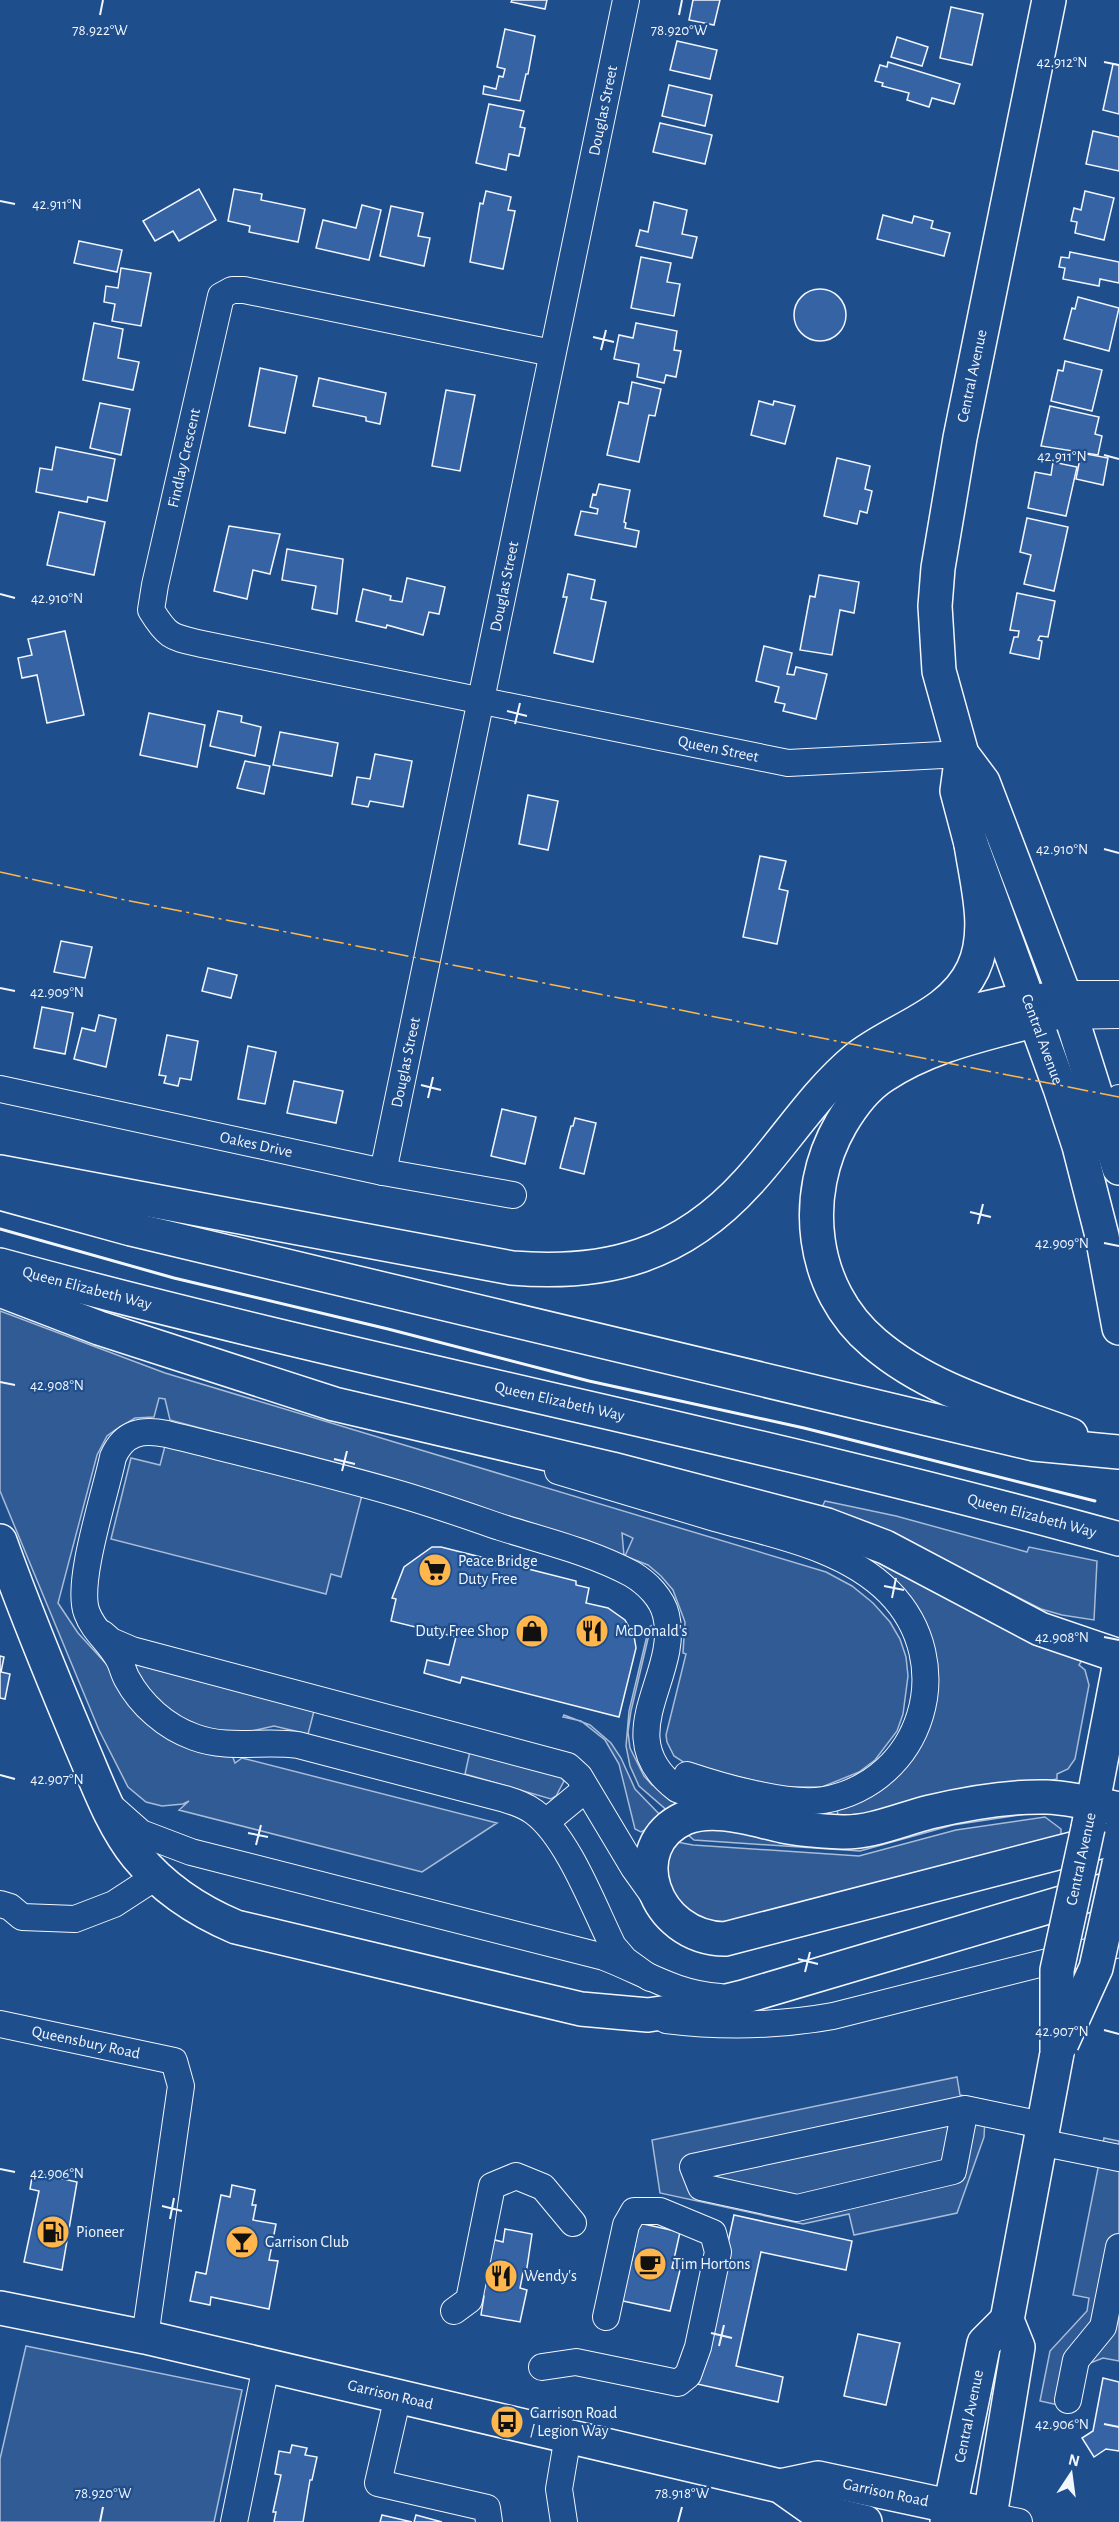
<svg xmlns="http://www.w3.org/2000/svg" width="1119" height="2522" viewBox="0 0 1119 2522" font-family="'Alegreya Sans',sans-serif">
	<rect width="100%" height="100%" fill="#1f4e8c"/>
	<g fill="#305b95" stroke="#a8bbd7" stroke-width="1.5">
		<path d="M0 1311 165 1373 826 1572 852 1586 873 1603 890 1622 900 1639 906 1657 908 1676 903 1714 897 1731 875 1760 859 1772 822 1787H782L688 1765 674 1756 667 1742 666 1735 686 1654 683 1653 685 1622 673 1590 661 1576 648 1565 625 1556 633 1538 622 1533 624 1556 350 1468 170 1420 165 1399 159 1398 154 1417 135 1418 115 1430 107 1436 97 1455 58 1603 78 1633 110 1668 232 1755 235 1763 242 1758 497 1823 422 1872 179 1810 189 1801 183 1804 162 1806 146 1802 128 1787 99 1730 0 1491Z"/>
		<path d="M165 1446 362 1495 341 1577 331 1574 326 1594 111 1539 131 1458 160 1465Z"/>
		<path d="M825 1501 896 1516 1027 1552 1029 1547 1097 1561 1094 1620 1062 1615 1041 1609 896 1535 821 1509Z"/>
		<path d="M876 1561 1082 1660 1079 1665 1085 1670 1089 1685 1075 1759 1068 1769 1057 1774V1779L887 1813 838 1817 837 1807 853 1802 937 1689V1668L934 1650 921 1615 896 1583 873 1564Z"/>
		<path d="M651 1626 631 1711 628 1732 630 1748 644 1776 652 1785 678 1798 677 1808 669 1812 639 1786 630 1766 626 1746 629 1711 649 1627Z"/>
		<path d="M138 1665 314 1711 308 1734 274 1726 230 1736 209 1733 160 1708 133 1666Z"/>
		<path d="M564 1715 590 1725 611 1743 621 1758 635 1789 662 1817 651 1827 641 1832 635 1829 619 1764 605 1740 581 1721 563 1717Z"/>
		<path d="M470 1751 559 1775 564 1781 556 1796 551 1799 465 1774Z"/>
		<path d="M1040 1812 953 1825 860 1851 694 1840 686 1833 693 1828Z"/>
		<path d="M1045 1817 1061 1829V1836L721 1924 682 1911 664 1877 670 1852 677 1842 693 1845 859 1856 956 1830Z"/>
		<path d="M957 2077 960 2095 986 2100 984 2137 957 2213 854 2235 849 2214 803 2224 660 2193 652 2140Z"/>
		<path d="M1104 2138 1119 2141V2361L1103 2358 1090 2363 1085 2371 1077 2409 1040 2401 1050 2351 1087 2311 1089 2298 1073 2295Z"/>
		<path d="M26 2346 242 2390 214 2522H0V2459Z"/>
	</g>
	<g fill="#3563a3" stroke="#f2f6ff" stroke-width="1.5">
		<path d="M512 0H547L545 9 511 2Z"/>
		<path d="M693 0H720L714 25 689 20Z"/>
		<path d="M951 7 983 14 972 65 940 58Z"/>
		<path d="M505 29 535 36 528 74H526L520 101 483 94 484 86 496 89 499 76 503 77 505 69 497 67Z"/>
		<path d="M897 37 928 47 922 66 891 57Z"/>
		<path d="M677 41 717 50 710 79 670 70Z"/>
		<path d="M888 62 960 84 954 104 932 98 929 107 907 100 909 93 882 86 883 83 875 81 880 65 887 67Z"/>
		<path d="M1113 64 1119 65V114L1103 110Z"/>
		<path d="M669 85 712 95 705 126 662 116Z"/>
		<path d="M489 104 524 111 520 127 525 128 519 156 509 154 506 170 476 163Z"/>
		<path d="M660 123 712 135 705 164 653 152Z"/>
		<path d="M1093 131 1119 137V171L1086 164Z"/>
		<path d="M199 189 216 220 179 241 173 231 155 241 143 221Z"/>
		<path d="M234 189 262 194 261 200 305 209 298 242 249 232 250 226 228 221Z"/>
		<path d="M486 191 511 197 508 210 515 211 503 269 470 262 480 203 483 204Z"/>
		<path d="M1085 191 1114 198 1104 240 1075 233 1077 222 1071 221 1074 208 1081 210Z"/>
		<path d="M654 202 687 210 682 234 697 237 692 258 636 246 640 230 648 232Z"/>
		<path d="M362 205 381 210 369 260 316 248 323 220 356 228Z"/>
		<path d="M391 206 423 213 418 236 430 238 424 266 380 256Z"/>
		<path d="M883 215 912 223 914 216 933 221 931 228 950 233 944 256 877 239Z"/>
		<path d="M79 241 122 250 117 272 74 263Z"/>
		<path d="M1070 252 1119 262V283L1100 279 1099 286 1063 279 1065 268 1059 267 1061 257 1069 258Z"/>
		<path d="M641 257 671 263 667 282 680 284 674 316 631 308Z"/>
		<path d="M121 268 151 273 141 326 112 321 115 304 104 302 106 286 118 288Z"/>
		<circle cx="820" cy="315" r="26"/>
		<path d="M1078 297 1119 308 1109 351 1064 339 1072 308 1075 309Z"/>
		<path d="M94 323 123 329 118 358 139 362 133 390 83 380Z"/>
		<path d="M636 323 677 331 674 350 681 351 676 377 666 375 664 383 637 377 639 364 614 359 619 335 633 338Z"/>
		<path d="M1065 361 1102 370 1092 411 1051 401 1058 370 1063 371Z"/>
		<path d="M260 368 297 376 285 433 249 426Z"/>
		<path d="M319 378 386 393 380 424 366 421V417L313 406Z"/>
		<path d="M632 382 661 389 655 416 649 415 639 462 607 455 619 402 628 404Z"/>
		<path d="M446 390 475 395 460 471 432 466Z"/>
		<path d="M759 401 773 405 774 401 795 406 785 444 751 435Z"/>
		<path d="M100 403 130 409 121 455 90 448Z"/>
		<path d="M1050 406 1099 417 1095 434 1102 436 1098 455 1041 446Z"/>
		<path d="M56 447 115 459 107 501 88 497 87 502 36 492 40 468 52 470Z"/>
		<path d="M1081 453 1108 458 1103 485 1076 479Z"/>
		<path d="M837 458 870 466 865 489 872 491 867 513 860 511 857 524 824 516Z"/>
		<path d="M1053 462 1077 467 1066 516 1028 508 1035 472 1051 475Z"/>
		<path d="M599 484 630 490 624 522 626 523 625 528 639 531 636 547 575 535 581 511 597 514 598 509 590 507 593 494 596 495Z"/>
		<path d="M59 512 105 522 94 575 47 565Z"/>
		<path d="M1027 518 1068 527 1054 591 1024 584 1031 555 1020 552Z"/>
		<path d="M229 526 280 534 270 574 253 570 247 599 214 591Z"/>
		<path d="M287 549 343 559 337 614 312 609 316 586 282 580Z"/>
		<path d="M568 574 595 580 591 599 606 602 593 662 554 653 567 597H563Z"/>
		<path d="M819 575 859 582 854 613 840 610 832 655 800 650 810 596 815 597Z"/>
		<path d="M407 578 445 587 439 614 429 612 423 635 387 625 386 628 356 621 363 589 391 596 390 600 402 602Z"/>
		<path d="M1017 593 1055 601 1048 637 1040 636 1038 640 1042 641 1039 659 1010 653 1014 637H1018L1019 631 1010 630Z"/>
		<path d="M65 631 84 715 47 723 37 675 22 678 18 658 32 655 28 639Z"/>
		<path d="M764 646 792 653 787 674 794 675 796 667 827 674 816 719 783 711 785 704 775 702 779 687 756 681Z"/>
		<path d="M218 711 242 716 241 722 261 727 255 756 210 746Z"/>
		<path d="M149 713 205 725 197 767 140 755Z"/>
		<path d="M280 732 338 743 332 776 273 765Z"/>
		<path d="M375 754 412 761 403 807 370 801 368 807 352 804 357 777 370 779Z"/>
		<path d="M245 761 270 766 264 794 237 788Z"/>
		<path d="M528 795 558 801 548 850 519 844Z"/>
		<path d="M760 856 786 861 779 889 788 891 777 944 743 937Z"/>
		<path d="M61 941 92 947 85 978 54 972Z"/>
		<path d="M208 968 237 975 231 998 202 991Z"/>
		<path d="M42 1007 73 1013 65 1054 34 1048Z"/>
		<path d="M99 1015 116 1019 106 1067 74 1059 82 1028 95 1031Z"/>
		<path d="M167 1035 198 1041 191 1080 180 1078 178 1086 164 1083 166 1076 159 1075Z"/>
		<path d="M248 1046 276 1052 265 1104 238 1099Z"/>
		<path d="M294 1081 343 1091 336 1123 287 1113Z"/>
		<path d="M502 1109 536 1117 525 1164 491 1156Z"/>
		<path d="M575 1118 596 1123 584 1174 560 1168 571 1126H573Z"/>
		<path d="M432 1547H441L576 1581V1585L589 1588 586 1603 608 1608 625 1620 634 1636 636 1648 619 1717 462 1677 460 1683 424 1673 427 1660 449 1665 456 1637 391 1621 396 1599 392 1598 404 1567Z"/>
		<path d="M0 1656 4 1657 1 1672 10 1674 5 1699 0 1698Z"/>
		<path d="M33 2172 77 2182 62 2270 24 2262 39 2191 30 2189Z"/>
		<path d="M232 2185 255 2190 252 2205H256L253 2220 276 2224 269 2260 278 2261 269 2309 211 2297 210 2305 190 2301 196 2272 206 2274 221 2195 230 2197Z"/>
		<path d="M734 2215 852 2241 846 2270 761 2252 736 2366 783 2377 778 2402 697 2384Z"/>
		<path d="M639 2223 680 2232 672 2268 680 2270 670 2311 618 2300 627 2259 632 2260Z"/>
		<path d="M505 2229 532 2234 526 2274 523 2273 520 2288 527 2290 520 2322 481 2315 484 2296 479 2295 491 2239 503 2242Z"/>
		<path d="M858 2334 900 2343 886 2405 844 2396Z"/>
		<path d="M1103 2378 1119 2382V2451L1106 2449 1094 2457 1082 2438 1093 2431Z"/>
		<path d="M292 2445 307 2448 305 2455 317 2457 312 2480H310L303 2522H274L276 2512H273L281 2475 275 2474 279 2451 290 2453Z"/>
		<path d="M382 2515 412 2522H380Z"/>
		<path d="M416 2515 442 2522H414Z"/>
	</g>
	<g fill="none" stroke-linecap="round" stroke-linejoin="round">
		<g stroke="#f2f6ff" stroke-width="28">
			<g id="minor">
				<path id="s1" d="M552 353 244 290H232L221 296 155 585 151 610C168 638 172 637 202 644L788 763 962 754"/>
				<path d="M1026 999 1064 994H1119"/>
				<path d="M1036 1020 1060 1016 1119 1015"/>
				<path id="s2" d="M0 1089 383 1172 513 1195"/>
				<path d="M1117 1145 1119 1098"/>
				<path id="s3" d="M383 1172 626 0"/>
				<path d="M558 1471C610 1487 663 1502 715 1518 774 1535 844 1547 889 1592 959 1663 923 1782 824 1800 788 1806 723 1787 687 1775"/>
				<path d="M103 1634 111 1641 132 1650 568 1766 579 1776 634 1868 654 1896"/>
				<path d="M115 1810 141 1833 191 1852 604 1957C646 1973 674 1994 720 1997"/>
				<path d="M546 1822 586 1789"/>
				<path d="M0 1904 10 1907 22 1917 75 1919 114 1904 157 1876"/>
				<path d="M650 1978 625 1960 613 1946C594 1908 568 1837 534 1812 526 1806 515 1802 505 1799L298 1745C263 1740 229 1750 194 1737 166 1727 141 1705 127 1679 123 1672 122 1664 118 1658 109 1642 93 1630 87 1613 75 1583 106 1492 113 1457 124 1432 142 1429 167 1434 243 1453 320 1471 396 1493 431 1503 465 1515 500 1527 544 1541 591 1552 632 1574 647 1583 662 1598 666 1615 681 1676 607 1736 677 1789L732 1809"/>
				<path d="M666 2020C722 2027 777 2026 833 2016L1119 1944"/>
				<path id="s4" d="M0 2024 174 2061 181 2086 145 2337"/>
				<path d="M965 2109 953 2171 797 2208 701 2187 693 2167 965 2109 1042 2125"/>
				<path d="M1039 2142 1119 2158"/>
				<path d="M454 2311 469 2300 492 2186 516 2176 543 2187 573 2223"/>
				<path d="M542 2367 576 2362 678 2383 688 2375 698 2347 718 2252 713 2233 660 2211H634L626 2225 606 2317"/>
				<path d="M398 2396 378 2483 487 2508 489 2522"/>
				<path d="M1068 2400 1076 2360 1103 2327 1119 2247"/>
				<path d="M990 2516 1019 2522"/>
				<path d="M234 2522 266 2366"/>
				<path d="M564 2522 559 2489 568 2436"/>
			</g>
		</g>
		<g stroke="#f2f6ff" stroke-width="36">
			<g id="major">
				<path d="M1049 0 960 438 938 568 935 606 939 671 962 754 983 782 1064 994 1119 1168"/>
				<path id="s5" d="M962 754 957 791 971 844 1060 1088 1079 1146 1102 1236 1119 1328"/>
				<path d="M1088 1828 1119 1667"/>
				<path id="s6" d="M0 2308 145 2337 780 2486 814 2510 865 2522"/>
				<path id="s7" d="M780 2486 818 2478 972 2511"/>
				<path id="s8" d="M947 2522 984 2343 1007 2320"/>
				<path d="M989 2522 1018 2347 1007 2320 1057 2053"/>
			</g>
		</g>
		<g stroke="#f2f6ff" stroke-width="36">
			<g id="highway">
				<path d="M1036 1020C982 1035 930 1045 883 1076 866 1087 851 1107 841 1124 800 1195 810 1289 874 1343 930 1391 1004 1410 1071 1435"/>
				<path d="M927 1025 955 1015 1026 999"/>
				<path d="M0 1172 512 1268C608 1276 682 1255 748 1182 785 1142 814 1094 856 1059 893 1029 951 1016 973 969 991 931 977 885 971 844"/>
				<path d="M0 1193 131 1229 945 1423 1034 1444 1119 1452"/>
				<path id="s9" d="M0 1265C370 1366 749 1436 1119 1539"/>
				<path d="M0 1290 99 1328 334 1404 612 1469 827 1525 885 1547 1040 1629 1119 1656"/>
				<path d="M0 1541C25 1611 53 1679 82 1748 98 1785 112 1825 137 1856 164 1889 198 1911 236 1927L581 2009 648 2015 702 2007 743 1997 1119 1886"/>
				<path d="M1119 1809C1096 1804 1071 1798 1047 1797 1009 1796 968 1803 930 1812 902 1819 871 1833 842 1832 822 1831 803 1830 783 1826 754 1820 715 1806 685 1818 622 1846 653 1938 725 1939L1119 1837"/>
			</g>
		</g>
		<use href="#minor" stroke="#1f4e8c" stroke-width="26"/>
		<use href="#major" stroke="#1f4e8c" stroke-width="33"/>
		<use href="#highway" stroke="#1f4e8c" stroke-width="33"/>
		<g stroke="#f2f6ff" stroke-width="36" stroke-linecap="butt">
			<g id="major-bridge">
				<path d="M1062 2043 1096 1968 1119 1864"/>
				<path d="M1057 2053V1970L1088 1828"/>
			</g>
		</g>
		<use href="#major-bridge" stroke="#1f4e8c" stroke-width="33"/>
		<path stroke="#f2f6ff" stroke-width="3" d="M0 1229 174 1278 388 1329 589 1381 804 1428 1095 1501"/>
		<path stroke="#ffb74d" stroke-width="1.5" stroke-dasharray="21 4.5 3 4.5" stroke-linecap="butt" d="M0 872 125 900 1119 1097"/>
	</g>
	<path fill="none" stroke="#f2f6ff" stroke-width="2" d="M100 15 103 0M679 15 682 0M1104 62 1119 65M0 201 15 204M593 337 614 342M601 350 606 330M1104 455 1119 459M0 594 15 598M507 711 527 716M515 724 520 703M1104 849 1119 853M0 988 15 991M421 1085 441 1090M428 1098 433 1077M970 1212 991 1217M978 1224 983 1204M1104 1243 1119 1246M0 1382 15 1385M334 1459 355 1464M342 1471 347 1451M884 1586 904 1590M892 1598 896 1578M1104 1637 1119 1640M0 1775 15 1779M248 1833 268 1837M256 1845 261 1825M798 1959 818 1964M805 1972 810 1952M1104 2030 1119 2034M0 2169 15 2172M162 2206 182 2211M170 2219 174 2198M711 2333 732 2338M719 2346 724 2325M1104 2424 1119 2427M100 2522 103 2507M678 2522 682 2507"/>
	<defs>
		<g id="supermarket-disc" transform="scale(1.725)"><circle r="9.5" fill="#ffb74d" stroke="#1f4e8c"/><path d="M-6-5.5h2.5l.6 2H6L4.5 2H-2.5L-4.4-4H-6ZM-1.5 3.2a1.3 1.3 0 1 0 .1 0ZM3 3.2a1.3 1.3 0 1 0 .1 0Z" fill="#111"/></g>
		<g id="shop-disc" transform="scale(1.725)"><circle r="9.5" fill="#ffb74d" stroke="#1f4e8c"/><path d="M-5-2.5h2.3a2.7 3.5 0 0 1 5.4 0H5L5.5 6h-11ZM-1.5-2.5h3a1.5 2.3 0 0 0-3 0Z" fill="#111"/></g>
		<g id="restaurant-disc" transform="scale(1.725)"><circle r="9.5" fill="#ffb74d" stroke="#1f4e8c"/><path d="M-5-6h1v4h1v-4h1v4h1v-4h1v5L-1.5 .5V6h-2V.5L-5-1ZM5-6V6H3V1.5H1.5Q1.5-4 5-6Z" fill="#111"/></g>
		<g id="fuel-disc" transform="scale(1.725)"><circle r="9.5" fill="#ffb74d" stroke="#1f4e8c"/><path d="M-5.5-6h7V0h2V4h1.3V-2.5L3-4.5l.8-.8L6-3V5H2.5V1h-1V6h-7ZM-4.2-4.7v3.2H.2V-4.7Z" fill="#111"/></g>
		<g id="bar-disc" transform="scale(1.725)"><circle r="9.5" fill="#ffb74d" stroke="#1f4e8c"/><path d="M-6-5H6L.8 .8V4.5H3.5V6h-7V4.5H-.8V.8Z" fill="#111"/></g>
		<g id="cafe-disc" transform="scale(1.725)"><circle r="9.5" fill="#ffb74d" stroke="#1f4e8c"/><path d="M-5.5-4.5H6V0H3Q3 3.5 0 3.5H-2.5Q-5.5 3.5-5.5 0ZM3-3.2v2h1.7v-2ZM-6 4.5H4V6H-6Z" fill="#111"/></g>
		<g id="bus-disc" transform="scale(1.725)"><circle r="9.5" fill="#ffb74d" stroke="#1f4e8c"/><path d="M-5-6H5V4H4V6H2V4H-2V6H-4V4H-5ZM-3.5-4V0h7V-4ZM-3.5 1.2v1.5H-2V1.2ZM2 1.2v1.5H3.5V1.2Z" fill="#111"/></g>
	</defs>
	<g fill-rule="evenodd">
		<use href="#supermarket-disc" x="435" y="1570"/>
		<use href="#shop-disc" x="532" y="1631"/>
		<use href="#restaurant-disc" x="592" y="1631"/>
		<use href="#fuel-disc" x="53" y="2232"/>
		<use href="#bar-disc" x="242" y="2242"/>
		<use href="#cafe-disc" x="650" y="2264"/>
		<use href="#restaurant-disc" x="501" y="2276"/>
		<use href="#bus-disc" x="507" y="2422"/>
	</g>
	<g text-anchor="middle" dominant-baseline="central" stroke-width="4.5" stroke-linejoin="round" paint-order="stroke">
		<g font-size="16" fill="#f2f6ff" stroke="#1f4e8c">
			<text stroke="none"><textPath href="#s3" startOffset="1084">Douglas Street</textPath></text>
			<text transform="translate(972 376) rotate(-78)">Central Avenue</text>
			<text transform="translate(184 458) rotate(-77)">Findlay Crescent</text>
			<text stroke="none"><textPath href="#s3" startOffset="598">Douglas Street</textPath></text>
			<text stroke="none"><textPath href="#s1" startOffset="1252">Queen Street</textPath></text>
			<text stroke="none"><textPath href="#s5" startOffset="300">Central Avenue</textPath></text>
			<text stroke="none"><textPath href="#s3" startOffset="112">Douglas Street</textPath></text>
			<text stroke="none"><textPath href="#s2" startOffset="262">Oakes Drive</textPath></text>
			<text stroke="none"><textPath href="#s9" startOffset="90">Queen Elizabeth Way</textPath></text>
			<text stroke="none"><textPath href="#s9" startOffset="576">Queen Elizabeth Way</textPath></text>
			<text stroke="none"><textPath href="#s9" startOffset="1062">Queen Elizabeth Way</textPath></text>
			<text transform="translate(1081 1859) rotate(-78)">Central Avenue</text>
			<text stroke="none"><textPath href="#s4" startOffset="88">Queensbury Road</textPath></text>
			<text stroke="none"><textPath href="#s6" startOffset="400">Garrison Road</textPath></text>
			<text stroke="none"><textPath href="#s8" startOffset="108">Central Avenue</textPath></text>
			<text stroke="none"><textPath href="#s7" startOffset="108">Garrison Road</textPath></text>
		</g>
		<g font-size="16" fill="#f2f6ff" stroke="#1f4e8c" text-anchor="start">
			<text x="458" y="1561">Peace Bridge<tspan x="458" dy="18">Duty Free</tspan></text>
			<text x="509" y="1631" text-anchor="end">Duty Free Shop</text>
			<text x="615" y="1631">McDonald's</text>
			<text x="76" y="2232">Pioneer</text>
			<text x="265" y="2242">Garrison Club</text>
			<text x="673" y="2264">Tim Hortons</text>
			<text x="524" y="2276">Wendy's</text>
			<text x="530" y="2413">Garrison Road<tspan x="530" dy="18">/ Legion Way</tspan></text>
		</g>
	</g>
	<g font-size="15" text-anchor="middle" fill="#f2f6ff" stroke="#1f4e8c" stroke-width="4.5" stroke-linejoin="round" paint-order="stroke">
		<text x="100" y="35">78.922°W</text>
		<text x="679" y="35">78.920°W</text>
		<text x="1062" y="67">42.912°N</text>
		<text x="57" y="209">42.911°N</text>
		<text x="1062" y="461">42.911°N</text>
		<text x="57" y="603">42.910°N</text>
		<text x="1062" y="854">42.910°N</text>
		<text x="57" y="997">42.909°N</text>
		<text x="1062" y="1248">42.909°N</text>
		<text x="57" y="1390">42.908°N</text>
		<text x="1062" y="1642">42.908°N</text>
		<text x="57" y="1784">42.907°N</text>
		<text x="1062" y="2036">42.907°N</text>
		<text x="57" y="2178">42.906°N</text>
		<text x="1062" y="2429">42.906°N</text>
		<text x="103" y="2498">78.920°W</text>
		<text x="682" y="2498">78.918°W</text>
	</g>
	<g transform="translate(1071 2474) rotate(13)" stroke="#1f4e8c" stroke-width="4.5" paint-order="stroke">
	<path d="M0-4.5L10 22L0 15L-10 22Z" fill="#f2f6ff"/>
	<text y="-9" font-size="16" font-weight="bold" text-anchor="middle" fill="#f2f6ff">N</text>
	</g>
</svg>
